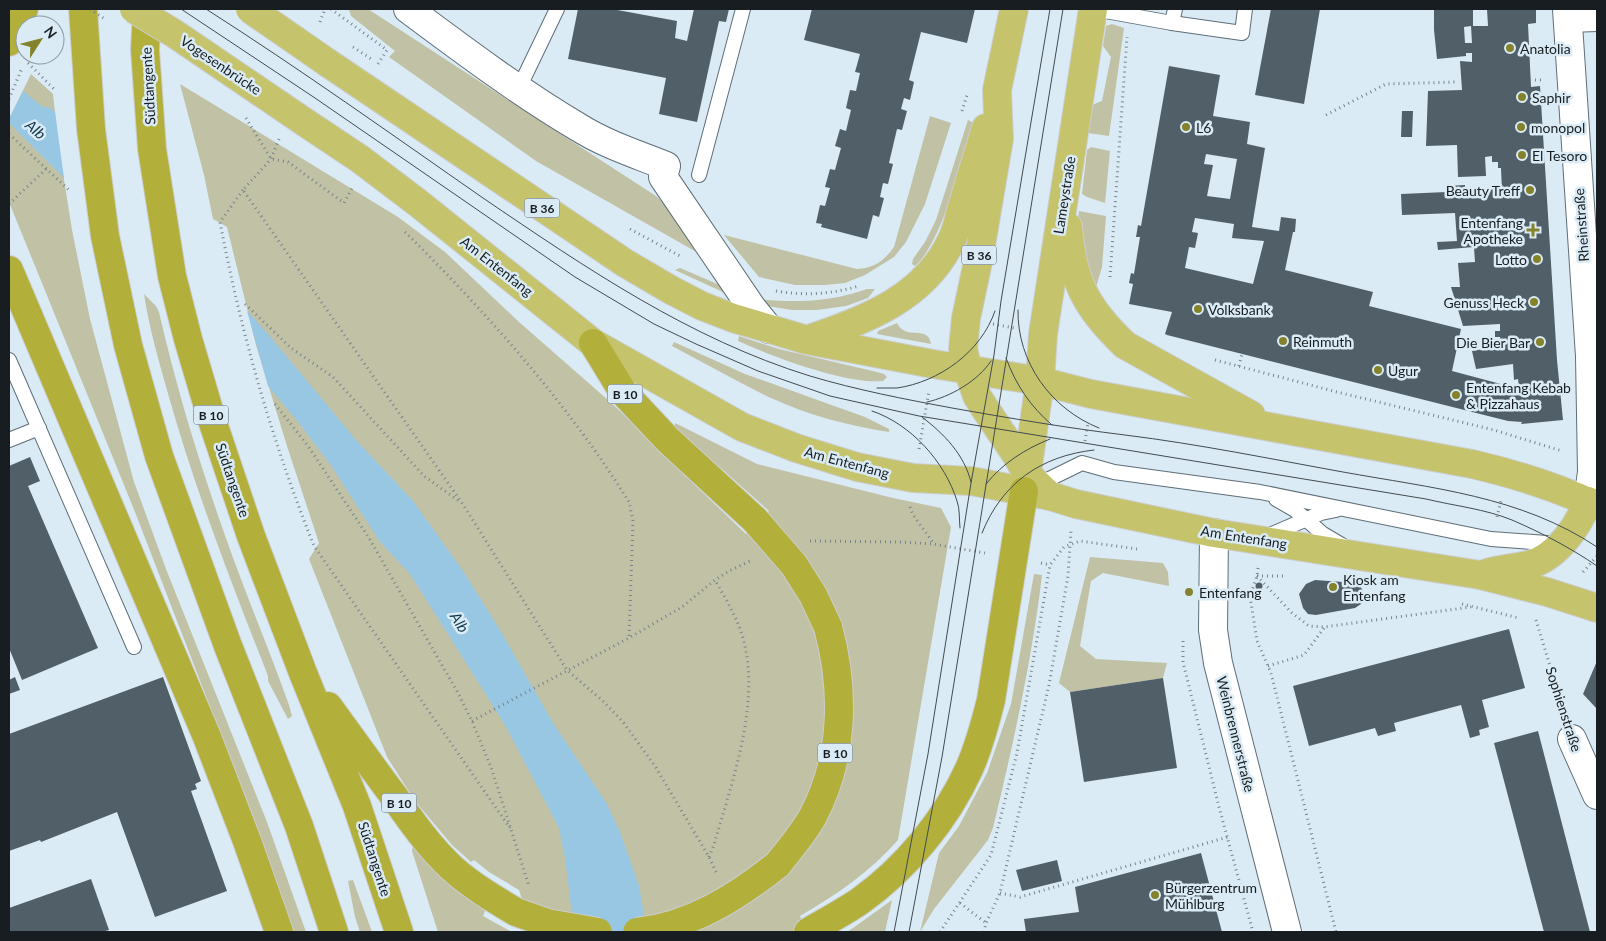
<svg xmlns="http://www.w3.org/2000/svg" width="1606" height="941" viewBox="0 0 1606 941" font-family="Lato,sans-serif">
	<rect width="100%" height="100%" fill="#daebf5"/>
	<g fill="#c1c1a6">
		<path d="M349 9H368L656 196 682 221 700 254 536 161 389 57 395 51 351 16Z"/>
		<path d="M1112 24 1124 28 1109 136 1088 133 1092 105 1102 101 1111 57 1103 46 1106 26Z"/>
		<path d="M31 74 53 94 59 148 72 230 90 319 134 482 166 569 267 822 306 932H292L231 761 135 512 9 202V119Z"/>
		<path d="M180 84 398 217 445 252 519 322 608 400 639 429 652 444 746 534 769 511 723 470 686 440 675 429V423L757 464 893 498 941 508 951 527 898 840C870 872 836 895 800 916L807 932H532L519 890 489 872 474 860 471 862 452 845 415 801 387 757 309 559 319 543 286 443 256 345 227 227 213 219 204 175Z"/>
		<path d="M930 116 951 123 925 204 906 242 894 257 865 275 845 283 825 285H795L759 277 724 235 857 269C874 268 884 261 894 247Z"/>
		<path d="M968 120 974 123C964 157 941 244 915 266L912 264 913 259 925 242 936 220Z"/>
		<path d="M1091 147 1110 151 1105 203 1087 197 1082 194 1087 150Z"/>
		<path d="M1079 211 1106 216 1102 267 1094 294 1077 230Z"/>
		<path d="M680 268 722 286 725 293 675 270Z"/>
		<path d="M867 289H875L868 298 846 306 817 310H792L760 305 758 299C796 303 831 302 867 289Z"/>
		<path d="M144 294 156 306 159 312C178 395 203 475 232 555 250 605 271 654 289 705L292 716 288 719 268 681V676C231 582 194 487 167 390 158 358 149 327 144 294Z"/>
		<path d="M897 323C898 325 901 329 903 330 913 336 929 328 931 344L877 334 878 331Z"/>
		<path d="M739 336 779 349 877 372 884 374 887 377 883 381C844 384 774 357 738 341Z"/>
		<path d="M674 342 745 374 865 417 889 429V432C849 426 808 415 771 398 737 382 705 363 672 346Z"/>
		<path d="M1090 557 1163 563 1168 572 1169 586 1103 573 1091 581 1080 646 1096 659 1167 663 1163 678 1070 692 1059 683Z"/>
		<path d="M1034 574 1042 575C1032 660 1013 745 993 828L988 840 934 909 920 932 939 853 959 826 987 773 1011 704Z"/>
		<path d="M413 845 455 889 485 911 483 916 512 932H438L412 851Z"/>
		<path d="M353 880 372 932H360L355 917 348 881Z"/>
		<path d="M892 900 885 932H847L853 928Z"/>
	</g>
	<g fill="#97c7e2">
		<path d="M23 91 44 108 47 106 55 112 64 178 9 123V119Z"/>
		<path d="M247 311 268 334 356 440 413 501 463 571 497 625 553 723 607 804 620 832 639 886 647 932H574L565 858 559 828 505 725 410 574 380 542 332 467 299 423 268 386Z"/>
	</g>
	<g fill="#515f68" fill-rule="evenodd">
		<path d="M578 9H612L677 21 675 38 687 41 694 9H729L726 22 719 21 697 122 659 114 666 78 568 59Z"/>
		<path d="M812 9H975L967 43 921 32 909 80 914 82 910 100 904 98 901 109 907 111 902 130 897 129 889 163 893 164 888 184 883 183 880 197 884 198 879 217 873 215 867 239 821 227 822 224 816 223 820 205 825 206 830 188 825 187 830 169 835 170 841 148 835 146 840 129 846 131 851 110 846 108 850 90 856 91 860 73 855 72 860 54 804 40Z"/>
		<path d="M1271 9H1320L1304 104 1255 95Z"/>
		<path d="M1434 9H1473V26H1488L1487 9H1536V23L1528 24 1531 87 1540 86 1557 360 1563 420 1521 424 1522 422 1508 421 1167 335 1165 334 1172 312 1129 304 1133 284 1129 283 1131 273 1134 274 1140 237H1136L1138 225 1141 226 1169 66 1220 75 1213 116 1250 122 1247 144 1265 148 1252 227 1279 231 1281 217 1296 219 1295 232H1293L1285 270 1373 292 1369 306 1461 329 1452 371 1512 387H1519L1518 379 1514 380 1513 364 1476 369 1472 351 1496 347 1501 342 1500 337H1495V331H1500V324L1463 326 1451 287H1460L1458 263 1475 262 1474 247 1438 250 1437 242 1457 241 1455 213 1402 215 1401 194 1447 192V186L1465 185V193L1477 192V189L1495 188 1502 192 1501 168H1498V162H1492V156L1485 157 1486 176 1458 177 1457 145 1426 146 1428 91 1462 90 1460 61 1472 62V53H1466V56L1437 59 1434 30ZM1471 26 1472 43H1465L1464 27ZM1206 154 1237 159 1230 199 1207 196 1213 165 1204 164ZM1195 218 1234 224 1232 238 1264 241 1253 284 1185 268 1189 247 1195 248 1198 233 1192 232Z"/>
		<path d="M1402 111H1413L1412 137H1401Z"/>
		<path d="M30 457 40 481 28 486 98 648 22 680 9 648V466Z"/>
		<path d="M1315 580 1357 583 1362 589 1364 597 1361 604 1355 608 1316 615 1308 614 1303 608 1299 594 1306 584Z"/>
		<circle cx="1259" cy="586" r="3.5"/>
		<path d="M1509 629 1525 688 1482 700 1489 727 1479 730 1480 735 1470 738 1461 705 1394 723 1396 731 1378 736 1375 728 1309 746 1293 686Z"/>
		<path d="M1597 661V709L1583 694Z"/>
		<path d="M15 677 20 690 9 694V680Z"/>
		<path d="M163 677 201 781 195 784 197 789 191 791 227 891 155 917 117 812 41 842 40 840 9 851V734Z"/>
		<path d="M1163 678 1177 768 1084 782 1070 692Z"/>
		<path d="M1538 731 1590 932H1544L1494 743Z"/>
		<path d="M1201 853 1222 932H1026L1024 919 1079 912 1075 887Z"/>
		<path d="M1057 860 1062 881 1022 891 1016 870Z"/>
		<path d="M91 879 109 930 102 932H9V908Z"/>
	</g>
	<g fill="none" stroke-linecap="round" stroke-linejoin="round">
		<g stroke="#5f6e77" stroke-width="16">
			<g id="service">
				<path d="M1094 9 1172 23 1242 33 1245 9"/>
				<path d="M1172 23 1175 9"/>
				<path d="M519 88 557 9"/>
				<path d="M699 175 743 9"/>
				<path d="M9 360 134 647"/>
				<path d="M9 440 39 428"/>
				<path d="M1035 486 1082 463 1114 472 1260 492 1491 539 1560 544"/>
				<path d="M1276 499 1295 510 1323 534 1345 547"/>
				<path d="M1265 537 1321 513 1336 510"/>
			</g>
		</g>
		<g stroke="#5f6e77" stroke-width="30">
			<g id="minor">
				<path d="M408 9C463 50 519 92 578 127 605 144 636 154 666 166L663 177 752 308 769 329"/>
				<path d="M1567 9 1590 356 1592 472 1588 501"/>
				<path d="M1568 18 1597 17"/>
				<path d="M1214 533 1213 630 1218 663 1287 932"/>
				<path d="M1572 739 1597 795"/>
			</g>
		</g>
		<g stroke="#cccdce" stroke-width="30">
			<g id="primary">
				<path d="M1014 9 997 90 999 139 979 257 966 318 963 349 968 370 977 396 984 407 1017 456 1027 474 1050 496"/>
				<path d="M328 63 625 263 671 290 702 306 733 318 807 340 933 364 1040 381 1091 394 1472 464C1515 474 1557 487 1597 506"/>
				<path d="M306 123 360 159 418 203 593 343 742 427 796 448 857 467 913 478 971 481 1050 496 1076 504 1214 533 1480 575 1547 592 1597 608"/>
				<path d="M1068 227C1072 281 1086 308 1125 345L1251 415"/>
				<path d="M809 339C866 320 927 297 953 237 958 226 960 212 964 201 971 176 979 152 986 128"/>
				<path d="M1026 480 1040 381 1043 334 1093 9"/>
				<path d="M1487 573C1500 569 1515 568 1529 565 1557 557 1578 527 1588 501"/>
			</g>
		</g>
		<g stroke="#cccdce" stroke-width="30">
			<g id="trunk">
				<path d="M83 9 91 129 105 236 128 345 159 456 228 646 299 826 334 932"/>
				<path d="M147 9 145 50 152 149 172 276 188 339 212 420 251 536 303 673 357 806 399 932"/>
				<path d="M9 42 24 9"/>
				<path d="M9 270 207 737 247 841 279 932"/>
				<path d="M593 343 623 392 667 439 755 520"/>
				<path d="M328 706C350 736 371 766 393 795 411 821 430 848 453 869 472 886 494 899 516 912"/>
				<path d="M777 865C790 849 803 834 813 816 844 757 845 690 828 627"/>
				<path d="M808 932C825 922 844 912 860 901 905 869 946 820 969 769 979 747 985 724 991 700L1024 491"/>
			</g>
		</g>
		<g stroke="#78848a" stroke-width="3" stroke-dasharray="1 4" stroke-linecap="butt">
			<path d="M331 9 387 50 378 64"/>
			<path d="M320 22 325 9"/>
			<path d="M28 63 54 89"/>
			<path d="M1530 80H1544"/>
			<path d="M9 99 22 68"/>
			<path d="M962 111 967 95"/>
			<path d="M1326 115 1386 84 1457 82"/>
			<path d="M246 118 271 159 288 162 344 203 352 188"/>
			<path d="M9 134 69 190"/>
			<path d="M279 139 271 159 243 190 462 503 567 670 604 702 623 722 655 766 709 857 716 872"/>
			<path d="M243 190 220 222C241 333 272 441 314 546L510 828"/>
			<path d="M9 204 46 169"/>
			<path d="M630 229 680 256"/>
			<path d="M405 232C486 312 569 405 629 502L633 521 629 638"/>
			<path d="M1110 277 1127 37"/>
			<path d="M776 291C805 296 832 294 859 286"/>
			<path d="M245 304 291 348 333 377 424 476 459 501"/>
			<path d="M993 324 1014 328"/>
			<path d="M1215 360 1337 392 1494 430 1562 451"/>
			<path d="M1239 366 1242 354"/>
			<path d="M275 404 308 446 369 538 458 693 472 721 492 770 529 886"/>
			<path d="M1085 441 1088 423"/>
			<path d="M919 449 929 391"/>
			<path d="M910 507C913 518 926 531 933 543"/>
			<path d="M1497 517 1501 501"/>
			<path d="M810 541 901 542 933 544 985 553"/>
			<path d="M1041 563 1050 565"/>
			<path d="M1258 568 1257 576 1250 596 1257 641 1271 673 1336 932"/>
			<path d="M1583 572 1597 556"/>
			<path d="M1257 576H1286"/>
			<path d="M1257 576 1292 613 1309 626 1324 627 1471 607"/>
			<path d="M1462 604 1519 618"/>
			<path d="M1536 620 1564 712"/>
			<path d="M1183 641V662L1219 807 1253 932"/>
			<path d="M1268 666 1304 655 1324 628"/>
			<path d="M472 721 629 638 682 607 715 580 729 571 752 560"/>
			<path d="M709 857 714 845C731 785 759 709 745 646 740 622 727 601 715 580"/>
			<path d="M1000 893 1020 897 1228 837"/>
			<path d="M960 903 986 923"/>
			<path d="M940 932 991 855 1017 753 1050 565 1064 547 1080 541 1137 549"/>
			<path d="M984 932 986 923 1000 893 1049 685 1068 576 1071 531"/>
		</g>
		<use href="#service" stroke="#fff" stroke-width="14"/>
		<use href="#minor" stroke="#fff" stroke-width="28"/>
		<use href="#primary" stroke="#c5c46c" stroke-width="28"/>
		<use href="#trunk" stroke="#b2b03b" stroke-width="28"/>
		<g stroke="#434b50" stroke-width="1">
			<path d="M181 9 315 98 575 277 654 324 696 344 758 371 830 396 919 416 1426 499C1455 506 1485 509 1512 520 1542 533 1571 548 1597 566"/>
			<path d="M206 9C300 69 391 134 483 198 586 268 690 339 810 376 857 390 904 399 952 408 1009 418 1067 428 1125 435 1198 444 1271 459 1343 472 1431 488 1521 496 1597 547"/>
			<path d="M1018 310C1017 362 1051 409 1099 428"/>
			<path d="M1006 358C1016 385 1030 406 1052 425"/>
			<path d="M877 388C884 388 890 388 897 388 939 382 981 352 995 311"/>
			<path d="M927 402C950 397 978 381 991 361"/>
			<path d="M872 411C911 424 945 462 957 501 960 509 959 519 960 528"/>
			<path d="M922 417C944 434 964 454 971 482"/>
			<path d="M986 484C1003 463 1025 449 1050 439"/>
			<path d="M982 533C1002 483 1041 456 1094 450"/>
			<path d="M894 932 928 754 971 483 994 355 1001 301 1050 9"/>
			<path d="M909 932 942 757 1063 9"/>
		</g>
		<g stroke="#cccdce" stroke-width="30" stroke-linecap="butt">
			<g id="primary-bridge">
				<path d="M134 9 175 34 306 123"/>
				<path d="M250 9 328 63"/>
			</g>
		</g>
		<g stroke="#cccdce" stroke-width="30" stroke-linecap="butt">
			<g id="trunk-bridge">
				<path d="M755 520 794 565 813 595 828 627"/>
				<path d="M516 912 547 923 598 932"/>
				<path d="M637 932C691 926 735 898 777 865"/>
			</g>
		</g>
		<g stroke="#78848a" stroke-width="3" stroke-dasharray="1 4" stroke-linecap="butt">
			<path d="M90 9 106 20"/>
			<path d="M353 47 373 60"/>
		</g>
		<use href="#primary-bridge" stroke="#c5c46c" stroke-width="28"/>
		<use href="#trunk-bridge" stroke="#b2b03b" stroke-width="28"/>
	</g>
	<g fill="#84822b" stroke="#daebf5" stroke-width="2">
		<circle cx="1510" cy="48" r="5"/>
		<circle cx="1522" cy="97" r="5"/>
		<circle cx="1186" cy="127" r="5"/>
		<circle cx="1521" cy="127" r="5"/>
		<circle cx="1522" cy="155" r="5"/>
		<circle cx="1530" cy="190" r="5"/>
		<path d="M1530.5 222.5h5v5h5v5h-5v5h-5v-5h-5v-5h5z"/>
		<circle cx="1537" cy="259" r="5"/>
		<circle cx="1534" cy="302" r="5"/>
		<circle cx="1198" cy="309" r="5"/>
		<circle cx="1283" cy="341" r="5"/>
		<circle cx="1540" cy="342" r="5"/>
		<circle cx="1378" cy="370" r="5"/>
		<circle cx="1456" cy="395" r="5"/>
		<circle cx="1333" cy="587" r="5"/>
		<circle cx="1189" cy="592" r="5"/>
		<circle cx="1155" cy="895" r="5"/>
	</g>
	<g text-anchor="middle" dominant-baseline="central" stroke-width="5" stroke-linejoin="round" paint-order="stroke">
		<g fill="#daebf5" stroke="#525b60" stroke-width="1">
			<rect x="524.5" y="198.5" width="35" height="19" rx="4"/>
			<rect x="961.5" y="245.5" width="35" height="19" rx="4"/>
			<rect x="607.5" y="384.5" width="35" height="19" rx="4"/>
			<rect x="193.5" y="405.5" width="35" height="19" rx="4"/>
			<rect x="817.5" y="743.5" width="35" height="19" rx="4"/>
			<rect x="381.5" y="793.5" width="35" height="19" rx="4"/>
		</g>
		<g font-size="12" font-weight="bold" fill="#171d20">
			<text x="542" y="208">B 36</text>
			<text x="979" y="255">B 36</text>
			<text x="625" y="394">B 10</text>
			<text x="211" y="415">B 10</text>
			<text x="835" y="753">B 10</text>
			<text x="399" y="803">B 10</text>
		</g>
		<g font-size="14" fill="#171d20" stroke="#daebf5" text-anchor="start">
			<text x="1520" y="48">Anatolia</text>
			<text x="1532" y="97">Saphir</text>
			<text x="1196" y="127">L6</text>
			<text x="1531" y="127">monopol</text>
			<text x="1532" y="155">El Tesoro</text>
			<text x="1520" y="190" text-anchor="end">Beauty Treff</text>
			<text x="1523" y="222" text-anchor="end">Entenfang<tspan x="1523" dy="16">Apotheke</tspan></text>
			<text x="1527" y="259" text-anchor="end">Lotto</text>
			<text x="1524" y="302" text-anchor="end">Genuss Heck</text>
			<text x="1208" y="309">Volksbank</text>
			<text x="1293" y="341">Reinmuth</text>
			<text x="1530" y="342" text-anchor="end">Die Bier Bar</text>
			<text x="1388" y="370">Ugur</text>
			<text x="1466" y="387">Entenfang Kebab<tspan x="1466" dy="16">&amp; Pizzahaus</tspan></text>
			<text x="1343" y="579">Kiosk am<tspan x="1343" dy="16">Entenfang</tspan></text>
			<text x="1199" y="592">Entenfang</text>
			<text x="1165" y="887">Bürgerzentrum<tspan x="1165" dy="16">Mühlburg</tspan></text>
		</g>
		<g font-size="14" fill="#171d20" stroke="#daebf5">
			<text transform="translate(221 65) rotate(34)">Vogesenbrücke</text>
			<text transform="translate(148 86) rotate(-93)">Südtangente</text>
			<text transform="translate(1064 195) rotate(-81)">Lameystraße</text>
			<text transform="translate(1581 225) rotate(-94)">Rheinstraße</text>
			<text transform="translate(497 266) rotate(38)">Am Entenfang</text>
			<text transform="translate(847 462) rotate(15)">Am Entenfang</text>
			<text transform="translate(233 480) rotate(71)">Südtangente</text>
			<text transform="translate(1244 537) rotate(9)">Am Entenfang</text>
			<text transform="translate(1564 709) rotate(72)">Sophienstraße</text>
			<text transform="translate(1236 734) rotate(76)">Weinbrennerstraße</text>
			<text transform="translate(375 859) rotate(72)">Südtangente</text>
		</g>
		<g font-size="15" font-style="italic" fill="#0f374b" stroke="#daebf5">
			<text transform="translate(36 129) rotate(41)">Alb</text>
			<text transform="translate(460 622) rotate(58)">Alb</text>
		</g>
	</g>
	<rect width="1606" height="941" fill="none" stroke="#171d20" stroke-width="20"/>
	<g transform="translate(40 40) rotate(54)"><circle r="24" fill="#daebf5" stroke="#8c99a0"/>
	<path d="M0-4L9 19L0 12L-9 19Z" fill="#84822b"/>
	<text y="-8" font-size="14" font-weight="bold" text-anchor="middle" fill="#171d20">N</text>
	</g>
</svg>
